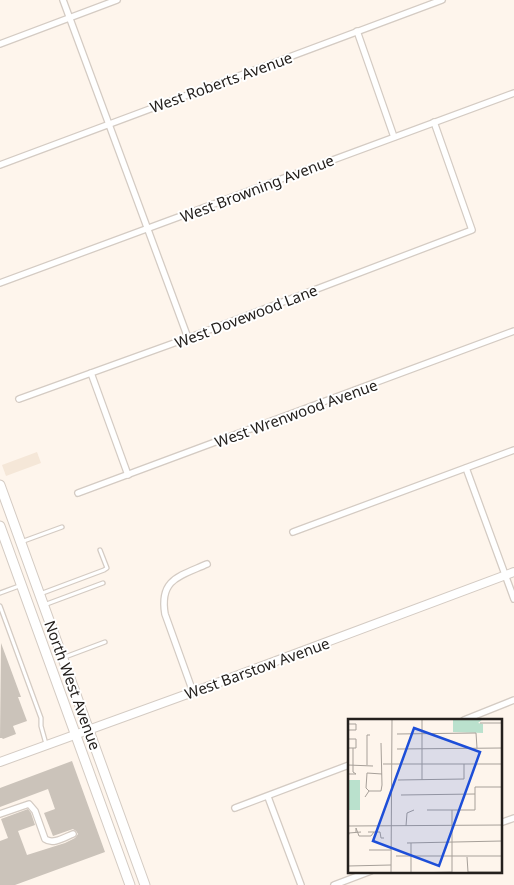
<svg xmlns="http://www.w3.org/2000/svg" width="514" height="885" viewBox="0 0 514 885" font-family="'Noto Sans',sans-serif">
	<rect width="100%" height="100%" fill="#fef5ec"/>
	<path fill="#f5e7d8" d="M37 452 41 463 6 476 2 465Z"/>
	<g fill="#cbc3ba">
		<path d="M1 643 21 697H18L27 721 13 726 16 734 3 739 2 738H0Z"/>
		<path d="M72 761 105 852 15 885H0V841L8 838 1 819 28 809 31 813 35 825 18 831 27 855 65 843 75 838 78 834 76 831 73 829 53 836 44 813 55 809 48 789 0 807V788Z"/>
	</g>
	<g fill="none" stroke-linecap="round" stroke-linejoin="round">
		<g stroke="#d4cbc3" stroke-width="5.5">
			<g id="service">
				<path d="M21 542 62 527"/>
				<path d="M0 593 19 586"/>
				<path d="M40 594 104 570 107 568 100 550"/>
				<path d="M44 605 103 583"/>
				<path d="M0 606 41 718V726L46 744"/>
				<path d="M65 657 105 642"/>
			</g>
		</g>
		<g stroke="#d4cbc3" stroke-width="8">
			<g id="minor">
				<path d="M63 0 188 338"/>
				<path d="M357 31 394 137"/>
				<path d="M0 44 117 0"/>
				<path d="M0 165 442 0"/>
				<path d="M0 283 514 93"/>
				<path d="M91 373 128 475"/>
				<path d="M19 399 188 338 472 230 434 122"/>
				<path d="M466 468 514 599"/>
				<path d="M78 493 514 331"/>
				<path d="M293 532 514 450"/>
				<path d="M193 692 165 614C159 579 180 576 207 564"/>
				<path d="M464 720 514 700"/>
				<path d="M268 797 301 885"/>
				<path d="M235 808 349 765"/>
				<path d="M0 814 29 804 35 811 45 839C53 845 65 837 73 834"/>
				<path d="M500 823 514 818"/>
				<path d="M334 885 371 871"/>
			</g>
		</g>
		<g stroke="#d4cbc3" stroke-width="10">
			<path id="tertiary" d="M0 762 193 692 514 572"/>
		</g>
		<g stroke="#d4cbc3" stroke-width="11">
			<g id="secondary">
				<path d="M0 485 145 885"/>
				<path d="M0 526 130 885"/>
			</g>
		</g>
		<use href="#service" stroke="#fff" stroke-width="3"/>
		<use href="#minor" stroke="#fff" stroke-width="5.5"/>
		<use href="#tertiary" stroke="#fff" stroke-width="8"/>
		<use href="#secondary" stroke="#fff" stroke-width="9"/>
	</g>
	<g text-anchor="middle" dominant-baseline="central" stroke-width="4" stroke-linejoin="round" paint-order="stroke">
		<g font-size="15" fill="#24201d" stroke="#fff">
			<text transform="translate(221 82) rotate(-20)">West Roberts Avenue</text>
			<text transform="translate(257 188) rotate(-21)">West Browning Avenue</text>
			<text transform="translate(246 316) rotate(-21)">West Dovewood Lane</text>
			<text transform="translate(296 413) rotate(-20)">West Wrenwood Avenue</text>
			<text transform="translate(257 668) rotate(-20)">West Barstow Avenue</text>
			<text transform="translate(73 685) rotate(70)">North West Avenue</text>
		</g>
	</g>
	<g transform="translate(348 719)">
		<rect width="154" height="154" fill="#fef5ec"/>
		<path d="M105 0H135L130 4 135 5V14L105 13ZM0 61H12V91H0Z" fill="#bae1cd"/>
		<path fill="none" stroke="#a7a099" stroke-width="1" d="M74 0V61M132 4H154M0 5H8V11H0M49 15 128 14 129 29M0 20H8V29H0M49 30 154 29M35 45H154M0 46 25 47M19 46V16H22M0 55H8L5 53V29M50 61 116 60V45M21 72H33L34 66 33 24M53 76 127 75M17 78 21 72 18 69 19 54 34 55M79 91H127V68H154M0 107 154 106M58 107 59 94 66 91M8 113V109L11 117H23L26 113M20 113H32L33 119H36M0 119 1 114 13 113M59 124 154 122M63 124V154M21 131H43M48 137H154M119 138 120 153H154M0 147 43 146M43 154 44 0M67 154 104 153M104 154V91"/>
		<path fill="#1d4ed8" fill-opacity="0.15" stroke="#1d4ed8" stroke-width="2.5" d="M66 9 132 33 91 147 25 122Z"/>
		<rect width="154" height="154" fill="none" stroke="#24201d" stroke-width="2.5"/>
	</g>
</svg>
